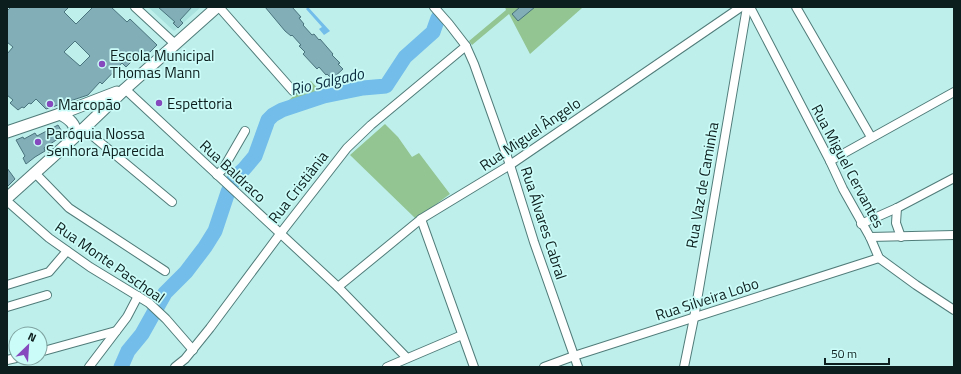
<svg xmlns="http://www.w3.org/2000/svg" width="961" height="374" viewBox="0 0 961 374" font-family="'Titillium Web',sans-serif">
	<rect width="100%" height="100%" fill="#bfefeb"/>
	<path fill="#a8e1dd" d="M148 7H201L174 31Z"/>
	<g fill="#92c592">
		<path d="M505 7H581L582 8 530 54 509 14 472 45 469 41 506 10Z"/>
		<path d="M311 81 327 99 318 102 301 110 299 108 273 119 270 122 268 128 270 131 263 145 260 156 259 155 243 173V175L236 183 233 179 248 160 250 161 255 153 253 151 263 126 260 121 279 106 281 107Z"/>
		<path d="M385 124 398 137 412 157 419 153 450 194 416 219 350 155Z"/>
	</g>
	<path fill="#72bdea" d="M308 7 330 31 324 35 319 29 322 27 306 9Z"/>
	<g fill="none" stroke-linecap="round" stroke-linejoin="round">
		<path stroke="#72bdea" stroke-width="15" d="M121 367 128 351 142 334 165 293 186 272 205 247 215 231 228 192 235 177 244 169 255 156 268 120 273 115 282 110 324 96 363 88 386 86 405 57 433 32 438 18"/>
	</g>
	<g fill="#82aeb8" stroke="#49737d" fill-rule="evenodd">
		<path d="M11 7H69L64 12 76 24 93 7H111L127 22 130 19 157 45 148 54 145 52 135 61 134 59 126 67 122 63 102 84 100 82 88 95 46 109 36 99 31 104 29 103 24 108 22 107 18 110 10 103 13 100 7 95V54L13 47 7 42V11ZM75 41 90 56 80 66 64 52Z"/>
		<path d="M158 7H192L180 20 183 23 178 28 173 23 175 22Z"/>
		<path d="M265 7H292L301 17 299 18 304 24 303 25 312 35 314 34 319 40 320 39 333 54 332 55 340 63 338 64 343 69 332 79 327 74 326 75 319 67 317 69 303 54 305 52 299 46 301 45 292 35 291 36 285 31Z"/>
		<path d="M520 7H535L518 21 512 14Z"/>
		<path d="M58 125 64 135 44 148 45 151 35 157 26 164 23 158 25 156 16 140 23 137 24 139 35 133 37 136Z"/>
		<path d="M7 168 15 179 7 187Z"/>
	</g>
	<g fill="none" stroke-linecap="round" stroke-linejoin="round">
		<g stroke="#507c79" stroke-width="10">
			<g id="street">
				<path d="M135 7 175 44"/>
				<path d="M219 7 293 91"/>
				<path d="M434 7 449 24 466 46 474 64 510 165 534 242 578 367"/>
				<path d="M750 7 830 161 843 189 870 237 879 258 916 285 954 310"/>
				<path d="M796 7 871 137"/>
				<path d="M125 89 338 287 407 358"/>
				<path d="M83 128 172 202"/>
				<path d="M830 161 954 92"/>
				<path d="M35 173 69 208 165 271"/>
				<path d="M217 175 223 169 245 131"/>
				<path d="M7 201 49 238 90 267 149 303 166 319 193 350"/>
				<path d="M897 208 896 223 901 237"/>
				<path d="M421 219 474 367"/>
				<path d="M861 224 897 208 954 178"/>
				<path d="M870 237 954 235"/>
				<path d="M7 285 49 272 67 251"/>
				<path d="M338 287 421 219 510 165 741 7"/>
				<path d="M7 307 47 295"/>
				<path d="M40 352 116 331"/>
				<path d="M7 360 16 358"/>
				<path d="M89 367 127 317 138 296"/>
				<path d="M175 367 185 359 210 328 280 234 347 148 371 125 466 46"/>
				<path d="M387 367 462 335"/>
				<path d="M544 367 574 356 879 258"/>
				<path d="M684 367 694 318 747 7"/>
			</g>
		</g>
		<g stroke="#507c79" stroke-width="13">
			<g id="secondary">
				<path d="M60 114C70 119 75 124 77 135"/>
				<path d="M7 132 60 114 117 92"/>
				<path d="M7 198 77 135 125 89 217 7"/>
			</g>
		</g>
		<use href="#street" stroke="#fff" stroke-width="8"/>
		<use href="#secondary" stroke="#fff" stroke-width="11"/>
	</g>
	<g fill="#8649be" stroke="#ccfcf8" stroke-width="1.5">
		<circle cx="102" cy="64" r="4"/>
		<circle cx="159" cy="103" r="4"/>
		<circle cx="50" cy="104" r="4"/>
		<circle cx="38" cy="142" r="4"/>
	</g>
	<g text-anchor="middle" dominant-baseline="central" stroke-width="3.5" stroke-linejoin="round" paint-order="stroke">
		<g font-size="15" fill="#0c1e1d" stroke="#ccfcf8" text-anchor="start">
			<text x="110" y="55">Escola Municipal<tspan x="110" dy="17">Thomas Mann</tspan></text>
			<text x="167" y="103">Espettoria</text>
			<text x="58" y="104">Marcopão</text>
			<text x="46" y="133">Paróquia Nossa<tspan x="46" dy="17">Senhora Aparecida</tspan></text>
		</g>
		<g font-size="15" fill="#0c1e1d" stroke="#ccfcf8">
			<text transform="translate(530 134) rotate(-34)">Rua Miguel Ângelo</text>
			<text transform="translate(848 166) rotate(62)">Rua Miguel Cervantes</text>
			<text transform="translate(233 171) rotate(43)">Rua Baldraco</text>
			<text transform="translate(702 185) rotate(-80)">Rua Vaz de Caminha</text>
			<text transform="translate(298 187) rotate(-52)">Rua Cristiânia</text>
			<text transform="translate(544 223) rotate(72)">Rua Álvares Cabral</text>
			<text transform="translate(110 262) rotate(35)">Rua Monte Paschoal</text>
			<text transform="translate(707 299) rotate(-18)">Rua Silveira Lobo</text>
		</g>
		<g font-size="16" font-style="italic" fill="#0c2e41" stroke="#ccfcf8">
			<text transform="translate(327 81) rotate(-13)">Rio Salgado</text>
		</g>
	</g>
	<rect width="961" height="374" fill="none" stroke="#0c1e1d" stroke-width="16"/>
	<g transform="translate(28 346) rotate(25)"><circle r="19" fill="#ccfcf8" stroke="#7fa3a0"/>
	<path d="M0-3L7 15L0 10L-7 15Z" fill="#8649be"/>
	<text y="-6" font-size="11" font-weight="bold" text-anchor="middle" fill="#0c1e1d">N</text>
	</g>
	<path d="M825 358v6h64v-6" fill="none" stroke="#0c1e1d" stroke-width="2"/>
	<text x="831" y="358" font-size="12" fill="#0c1e1d" stroke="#ccfcf8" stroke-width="3" paint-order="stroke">50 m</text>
</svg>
